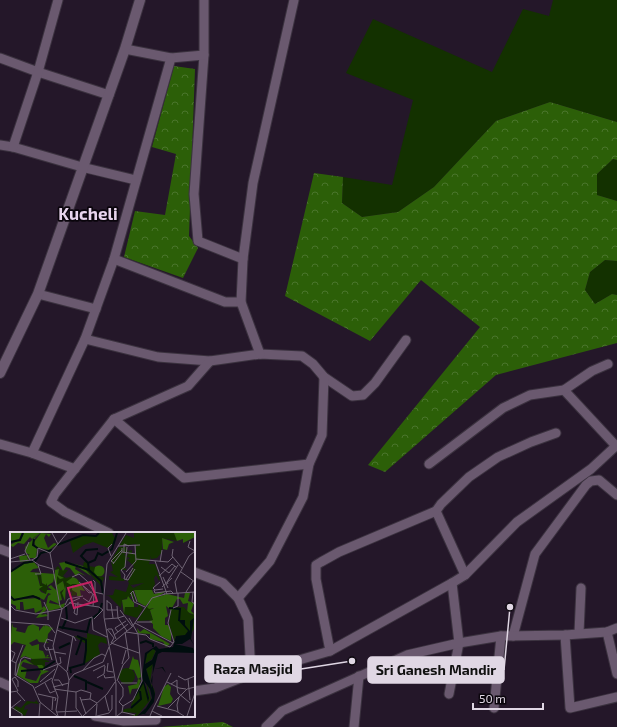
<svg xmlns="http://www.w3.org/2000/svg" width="617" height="727" viewBox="0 0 617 727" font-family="'Exo 2',sans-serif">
	<defs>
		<pattern id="forest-crowns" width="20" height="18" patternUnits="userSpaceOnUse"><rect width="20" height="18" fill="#2c5f08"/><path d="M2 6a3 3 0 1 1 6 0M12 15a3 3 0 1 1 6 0" fill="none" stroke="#4a752c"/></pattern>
	</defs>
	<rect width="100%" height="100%" fill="#241729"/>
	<g fill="#133100">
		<path d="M553 0H617V122L550 102 496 121 434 187 398 212 362 217 342 203 343 177 392 185 413 100 346 73 373 19 492 72 523 9 549 16Z"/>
		<path d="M613 159 617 160V201L597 195V174Z"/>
		<path d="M605 260 617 261V295L612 294 595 304 585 290 590 272Z"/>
	</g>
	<g fill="url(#forest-crowns)">
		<path d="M174 66 195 69 189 236 198 248 183 278 124 257 135 211 165 215 176 154 152 147Z"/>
		<path d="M550 102 617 122V160L613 159 597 174V195L617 201V261L605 260 590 272 585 290 595 304 612 294 617 295V343L496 375 385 472 368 465 480 327 421 280 370 341 285 296 314 173 343 177 342 203 362 217 398 212 434 187 496 121Z"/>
		<path d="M223 722 233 727H161Z"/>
	</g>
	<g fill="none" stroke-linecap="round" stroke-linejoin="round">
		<g stroke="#3b323f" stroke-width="11">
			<g id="minor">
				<path d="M204 0V55L194 194 198 241 243 259"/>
				<path d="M125 49 171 58 204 55"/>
				<path d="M0 58 38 72 109 95"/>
				<path d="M0 145 13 147 82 167 136 180"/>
				<path d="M13 147 38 72 58 0"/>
				<path d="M114 259 225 302H241"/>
				<path d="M38 294 96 309"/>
				<path d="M85 339 158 357 210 361 260 354 302 356 313 364 324 377 352 396 363 395 375 383 406 340"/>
				<path d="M260 354 241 302 243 259 253 183 294 0"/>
				<path d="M564 390 616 446"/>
				<path d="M114 419 184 478 309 464"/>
				<path d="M0 444 32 453 75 469"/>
				<path d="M32 453 85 339 114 259 171 58"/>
				<path d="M429 464 503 408 530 395 564 390 592 371 608 364"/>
				<path d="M436 511 465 575"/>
				<path d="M109 533 65 512 51 502 55 494 114 419 188 386 210 361"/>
				<path d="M0 549 11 553"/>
				<path d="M194 572 223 583 238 598 248 619 251 674"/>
				<path d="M238 598 270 561 303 497 309 464 322 435 324 377"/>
				<path d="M0 612 11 617"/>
				<path d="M607 632 617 674"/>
				<path d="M579 633 581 588"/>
				<path d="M565 635 570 708 617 697"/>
				<path d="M513 636 535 554 586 485 591 481 599 480 617 495"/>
				<path d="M330 651 316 579V565L321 562 339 552 436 511 441 504 469 477 498 457 531 442 556 433"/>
				<path d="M0 682 11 687"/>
				<path d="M194 691 215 688 251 674 330 651 452 583 465 575 517 522 591 469 617 445"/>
				<path d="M449 694 459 643 452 583"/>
				<path d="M494 708 501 636"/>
				<path d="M95 716 124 721 156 720"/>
				<path d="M266 727 282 711 407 655 459 643 501 636 565 635 607 632 617 628"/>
				<path d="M354 727 359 676"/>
			</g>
		</g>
		<g stroke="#3b323f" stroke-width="12">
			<path id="tertiary" d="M0 373 38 294 125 49 140 0"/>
		</g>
		<use href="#minor" stroke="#6a596f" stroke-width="9"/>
		<use href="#tertiary" stroke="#6a596f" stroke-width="10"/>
	</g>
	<g text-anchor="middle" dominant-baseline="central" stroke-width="3.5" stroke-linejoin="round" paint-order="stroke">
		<g font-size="17" font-weight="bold" fill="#e8d5ee" stroke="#0a050c">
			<text x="88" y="213">Kucheli</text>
		</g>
	</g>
	<g transform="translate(10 532)">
		<rect width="185" height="185" fill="#241729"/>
		<path d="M90 1H102L105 6 103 12 98 16 83 10 74 13 63 21 60 9 72 4H87ZM124 1H152V20L147 26 141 27V24L139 32H145L150 47 149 49 146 43 144 46 145 52 142 58H123L125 68H122V64L112 68 111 76 99 64H95L103 63 105 57 116 60 119 51 123 56 134 51 121 53 118 50 124 34 117 28 120 26 117 25 119 19 122 18V22H126V12L109 14 116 3 124 6ZM152 1H164L167 9 152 6ZM109 15H116L118 19 114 23 117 24 115 36 117 38H110L111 46 116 48 113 49 99 48V44L108 45 100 40 103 39 101 29ZM48 34 51 38H58L53 44 56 46 63 44 58 51 68 52 67 47 70 51 68 55 62 53 67 63 61 64 62 60 57 58 56 53 52 68 50 58 51 60 53 58 52 50 55 51 53 49 48 54 46 46 48 43 50 46H53L44 40 49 41V37H45ZM27 42H31L32 52 37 51 38 61V63L29 57 30 50ZM128 73H130L133 77 127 86 114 82 115 75H128ZM137 74 143 77 140 79 143 88 127 89ZM25 125 39 129V130H35V136L24 133 20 129ZM109 144a8 8 0 1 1 16 0a8 8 0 1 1-16 0ZM26 168 29 172 21 171 15 174 14 178 18 177 15 184 3 177 6 174 11 176 17 169 25 170Z" fill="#133100"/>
		<path d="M0 1H12L9 7 0 10ZM14 1H30L25 6 23 11 27 17 26 26H20V28L16 24 19 29H23L11 33 17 29 10 30 9 24 20 23 16 21 15 15 29 1 22 7 20 5 14 12 8 11 3 15 0 13 11 7ZM31 1 41 2 39 5 36 2 34 6 38 16 44 11 47 12 39 18 26 15 24 10ZM164 1H185V5L173 11V7L167 9ZM152 6 164 10 159 12 157 18 153 17ZM24 30 29 36 23 37 20 40 45 42V38L49 37 48 43 54 46 50 47 47 44V53L53 49 55 57 56 53 55 69 52 61 54 57 50 60 52 68 49 69 44 46 43 50 37 54V51L36 53 32 51 31 42H27L30 54H33L29 57 31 60 36 62 37 58H42L38 55 41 53 47 59 49 72 40 68 39 71 50 73 55 71 54 75 39 79 36 73 38 64 41 62 38 61 34 68 26 64 4 67 0 64V41L14 32ZM55 30 73 34 81 44 66 34 65 37 76 44 69 41 66 44 60 36 56 35 53 39 49 31ZM83.5 39a5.5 5.5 0 1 1 11 0a5.5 5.5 0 1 1-11 0ZM63 45 67 47 75 59 70 58 71 64H67V61L62 58V53L64 55 68 52H62L61 53 56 50ZM124 58H142L144 62 156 59 135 74 128 70ZM175 61H180L178 69 184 71 181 79 185 83 177 80 178 71 173 72 170 67H167L162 76 166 78H161L156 74 158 84 155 86V93H158L161 99V109L151 104 143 96V92L139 89 143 88 140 78 144 76 139 77 137 75 142 67 157 62 174 66ZM118 64 124 71V75H115L114 82 112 68 117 67ZM0 65 4 68 27 66 31 69 32 76 34 74 37 77 31 83 36 82 38 84 26 86 33 77 25 81 24 76 14 78 13 70H10V78L6 77V74L0 71ZM2 91 3 95 7 96 6 99 15 101 18 94 23 92 29 95V99L34 93V95L35 93 43 96 38 102 37 110 39 111 29 110 27 107 19 111 22 114 29 112V118L33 119 36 126 37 123H39L37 125 42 126 22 127 15 124 10 126 16 113 4 110 0 114ZM127 96 130 100 134 97 160 112 156 115 153 110 140 107V102L128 101ZM123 124 124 127 128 128 130 136 131 145 128 147 131 148 129 153 132 151 131 156 122 157 120 163 118 154 127 152 128 147 124 138 119 137ZM15 127 24 133 13 130 11 134 17 137 15 146 26 149 31 140 27 133H32L35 136 33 138 39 139 31 143 28 151H20L7 143 8 132ZM158 152 161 155 160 162 163 167 161 171 148 174 154 155Z" fill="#2c5f08"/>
		<path d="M74 30 78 31V34L85 35 84 40 87 44 94 45 91 54 73 34ZM168 75H174L180 82 185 83V95L181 102 165 105V110L159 92 161 78ZM77 101 96 106 97 112 91 110 88 113 90 122 74 132 76 112 64 104 77 106ZM143 117 146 118 142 127 135 132 137 122ZM143 132 140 150 144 157 145 162 144 164 136 136ZM135 143 141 167 127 184H122L127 181 113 180 114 177 122 176 121 173 133 149 139 169Z" fill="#133100"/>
		<path d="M184 86 181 107 184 113 180 107 172 112H165L183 116 185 121 152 120 148 122 144 137 153 135 156 141 152 136 144 137 141 149 145 162 144 170 135 182 146 184 133 182 127 184 136 176 142 166 140 157 134 149 139 166 138 170 132 146 135 121 146 114 149 117 163 115 166 104 175 103 178 99 168 88H175V93L180 99V89ZM143 117 146 119 142 128 135 132 137 122ZM143 132 140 138 143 133 142 156 136 137Z" fill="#000d0e" fill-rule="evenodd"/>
		<path fill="none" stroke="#000d0e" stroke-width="2" d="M24 7 23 13 29 17M0 10 10 8 13 1M47 13 73 3 86 4 89 1M88 17 76 18 71 24 78 31 85 28 88 21 92 23 102 17 107 1M55 30 79 38M78 31 79 38 91 49 93 62M0 40 14 31 25 29 31 21 42 18M0 64 4 68 23 64 30 67M159 76 170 77 169 89M49 95 77 100 80 88 89 81 92 71M52 97 57 86 56 75M130 111 136 109 143 112V115M49 116 60 111M66 123 72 106M11 139 33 137 45 129M61 141 60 136 74 132 76 118V108L67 104M64 144 76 149V158M77 150 93 157M125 164 133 150M121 176 131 167 130 159"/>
		<path fill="none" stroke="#6f6474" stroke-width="1" d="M42 1 48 12 40 21 50 74 52 77 60 71 89 75 93 78 84 87M180 9 178 15 185 19M19 10 15 19 20 28M48 12 57 1M108 14 130 13M112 16V20L126 22M163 17 162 24 172 36M114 21V12L119 14M101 24 98 16 102 12M0 27 15 22M126 27 158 30 163 25M22 28 29 33 43 37M145 29 157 62M0 30 22 28 27 25 28 16 40 21M150 30 152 18M104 31 101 29 112 18M103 32 112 20M151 35 159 41 165 34M116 40 126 29 125 13M171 40 185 50M25 42H31L28 33M115 43 111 38 115 35 117 15M115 43 114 47 118 48 125 37M149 44 162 32 166 35M62 45 69 42 77 49 84 60 93 62M153 45 158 56M116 47 123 36M83 48 85 50V60M69 50 84 63 83 74M150 50 143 56 145 58 153 57M158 52 157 50 168 33M73 54 79 61 82 60M152 55 162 46M144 58 145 61 161 59 163 61M176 60 183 49M183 60 182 70 185 72M121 61 124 70 135 75M167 61 165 50 179 24 185 19M120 62 123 59 127 70M154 62 185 60M73 66 79 70 83 62M97 68V78H107M97 69 101 72 103 86M34 70 38 79V88M59 71 70 66M66 72 64 81 67 83M0 73 5 78 26 82 52 77 43 114 47 131 57 140 59 148 55 184M55 73 58 67 73 64M107 74 108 86 114 84M163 76 168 74V61M110 78 122 94M67 83 68 70M51 86 65 91 82 85 83 98 97 105M95 87 108 86 117 99M0 90 39 93 45 101M127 90H142M125 91 163 111M97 97 104 106 101 111M98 97H102L106 107M47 98 64 105 66 109M108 100 105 96 116 89M116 100 136 103 140 107 160 115 164 110 158 91 161 78M104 103 118 92M43 109 37 107 34 114 36 118 44 117M101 111 129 121M100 113 122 95 142 66 155 62M38 115 42 128M0 118 5 121 2 129M44 120 56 122M0 128 6 131 5 143 23 154 30 170 47 184M6 131 13 113M98 131 97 139 103 140M112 132 116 118M48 133 42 149 48 165 46 178 48 184M33 138 51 131 50 125M57 139 63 104M72 139 84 126 92 122 96 124M83 139 95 133M94 143 95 146 104 145M6 144 11 127 14 125 21 127M168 144 175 148 185 144M87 146 94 142 95 134M2 147 5 145 8 149V155M178 147 180 168M44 148H49L53 154M59 148 64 142 93 130 99 115M107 149 113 133 119 126 115 100M108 149 113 156V164L109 170 113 174M30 150 45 137M157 150 169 156 176 157M35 151 40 161 45 159M111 151H127M161 152 167 148V155M43 155 59 151M167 155 168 161 180 171M25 156 42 146M44 157 66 160V176L72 184M1 160 8 159 2 147M7 160 15 169M66 160 71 158 81 161 80 167M28 162 46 166 45 169M95 164 99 179M70 165 76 182M71 168 80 167 87 171M147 174 166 179 174 184M1 175 12 182V184M1 176 11 168M158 176 169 165M42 178 43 165M142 179 161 141M47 180 67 179M112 180 125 183M168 180 167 173 169 165 177 157 185 155M29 184 30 171M73 184 97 162 105 150M86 184 87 172M87 184 99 181 102 177V163M106 184V152L94 85V63L97 32 116 1M107 184 112 180 113 174 123 168 132 149 128 102 119 86M140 184 142 179 152 184M177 184 185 161"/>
		<path fill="#c42262" fill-opacity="0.15" stroke="#c42262" stroke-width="2" d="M81 50 87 69 64 76 58 56Z"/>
		<rect width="185" height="185" fill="none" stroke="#e0d7e4" stroke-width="2"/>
	</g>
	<path fill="none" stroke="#e0d7e4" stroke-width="1.5" d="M352 661L301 669M510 607L504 670"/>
	<g fill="#e0d7e4" stroke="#0a050c" stroke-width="1.5">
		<circle cx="352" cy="661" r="4"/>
		<circle cx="510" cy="607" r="4"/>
	</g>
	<g fill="#e0d7e4" stroke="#e0d7e4" stroke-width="1.5">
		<rect x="205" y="656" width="96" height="26" rx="4"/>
		<rect x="368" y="657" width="136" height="26" rx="4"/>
	</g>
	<g font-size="14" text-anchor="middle" font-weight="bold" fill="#111">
		<text x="253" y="674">Raza Masjid</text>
		<text x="436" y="675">Sri Ganesh Mandir</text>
	</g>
	<path d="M473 703v6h70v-6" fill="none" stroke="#e0d7e4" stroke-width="2"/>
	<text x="479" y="703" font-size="12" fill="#e0d7e4" stroke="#0a050c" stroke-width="3" paint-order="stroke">50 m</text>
</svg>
